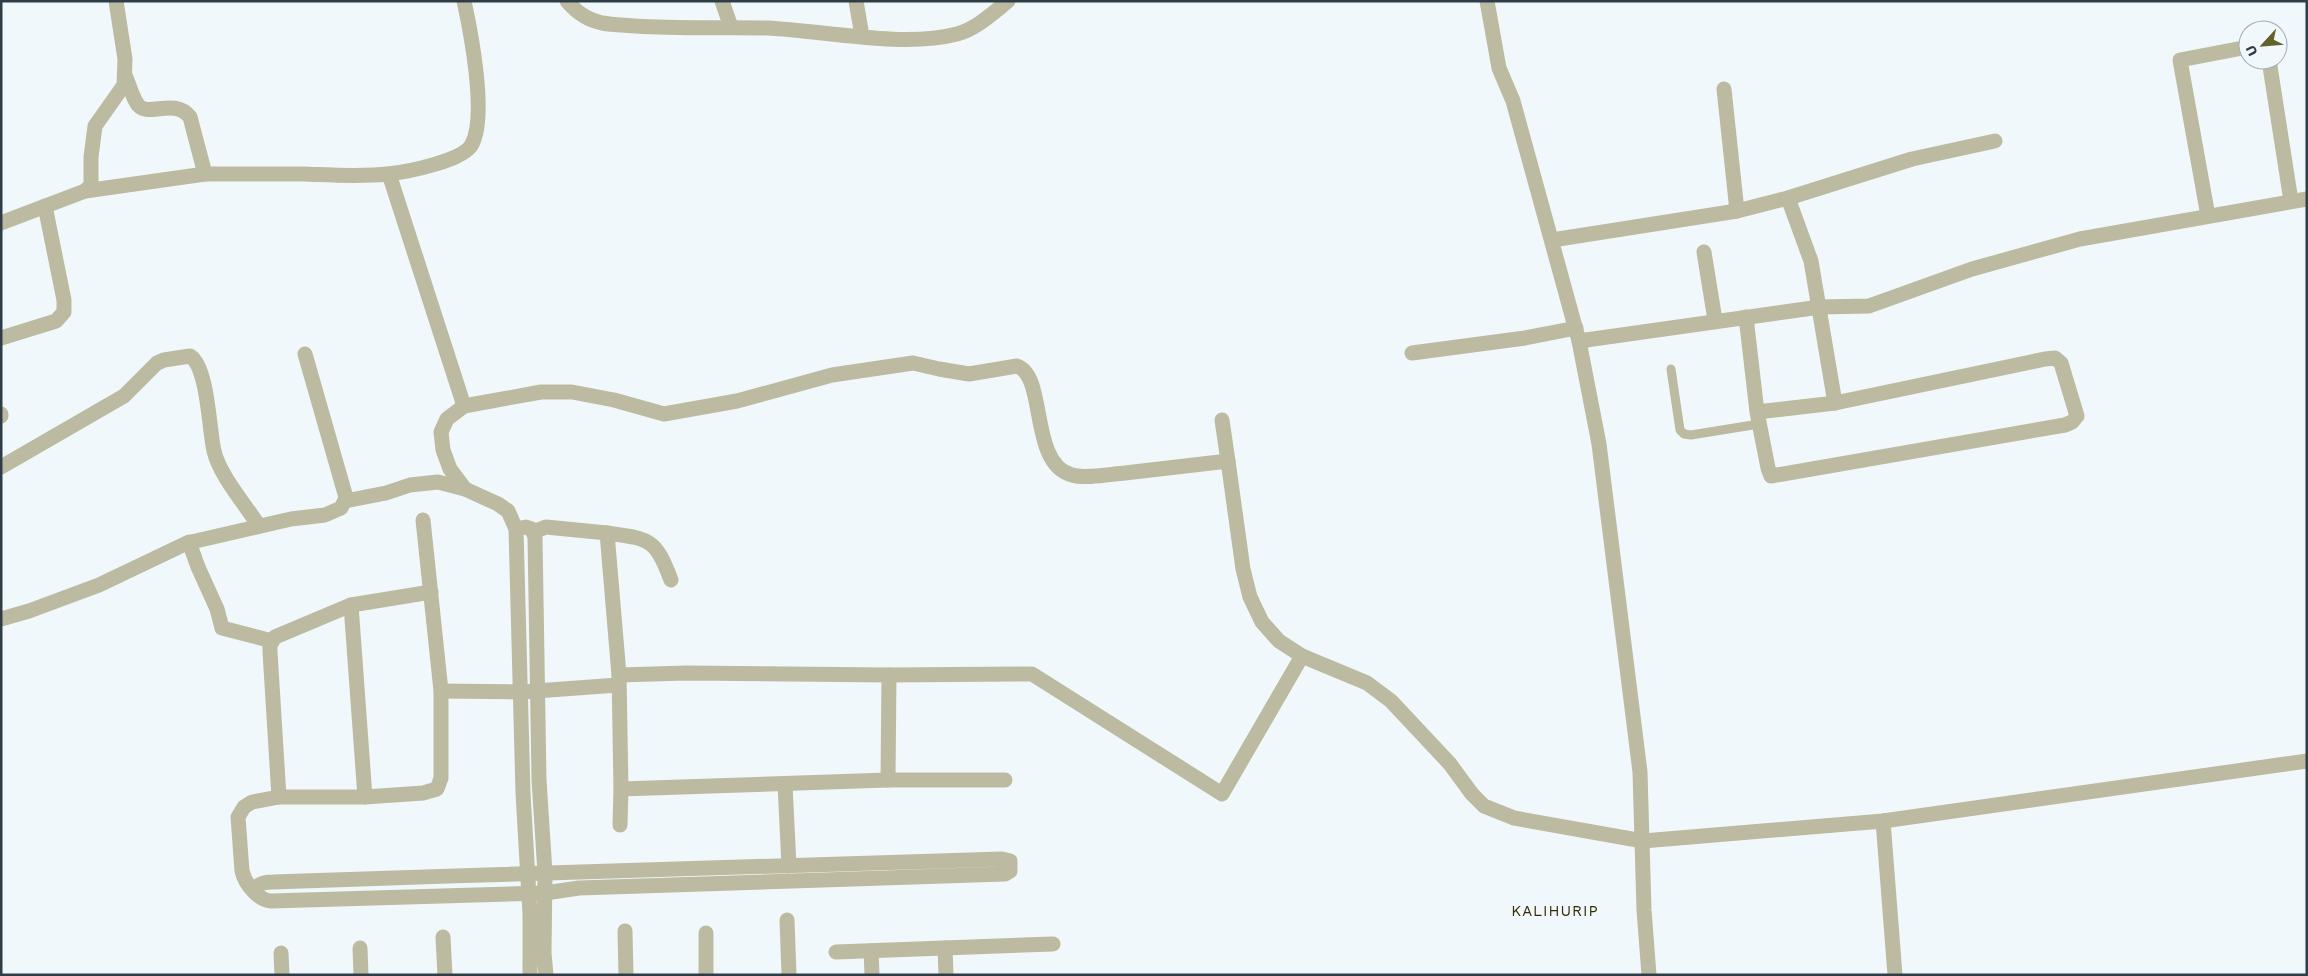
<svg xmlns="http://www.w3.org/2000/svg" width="2308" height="976" viewBox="0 0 2308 976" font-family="'Work Sans',sans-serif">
	<rect width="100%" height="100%" fill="#f0f8fc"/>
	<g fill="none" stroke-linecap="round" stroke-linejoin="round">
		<path stroke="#bcbba1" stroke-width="9" d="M1671 369 1680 430 1684 434 1691 435 1759 424"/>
		<g stroke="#bcbba1" stroke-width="15">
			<path d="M567 1C576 12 588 20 602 23 613 25 625 25 636 26 680 29 724 27 768 28 825 31 903 48 957 34 976 29 993 13 1008 1"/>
			<path d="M722 1 731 27"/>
			<path d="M856 1 862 36"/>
			<path d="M1487 1 1499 68 1513 101 1579 341 1599 444 1640 772 1644 910 1649 975"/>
			<path d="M2269 60 2291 201"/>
			<path d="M125 75C129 84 132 97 138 105 149 118 174 97 190 117L205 174C238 174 271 174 304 174 332 175 360 177 388 174 406 172 464 161 472 144 487 116 471 33 464 1"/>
			<path d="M1724 89 1737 211"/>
			<path d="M389 174 464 406"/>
			<path d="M85 191 205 174"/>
			<path d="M1788 198 1811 261 1835 403"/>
			<path d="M2208 216 2180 60 2248 47"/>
			<path d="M1 223 85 191 91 185V157L95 126 124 85 125 59 116 1"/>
			<path d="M1552 240 1737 211 1788 198 1912 159 1995 141"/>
			<path d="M1704 252 1715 320"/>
			<path d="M1746 317 1757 412 1768 468 1771 476 2065 425 2072 422 2077 416 2061 363 2055 358 2045 359 1835 403 1757 412"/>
			<path d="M1 338 56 321 64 312V300L45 206"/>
			<path d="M1579 341 1820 307 1869 306 1972 269 2080 239 2307 199"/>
			<path d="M1412 353 1525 338 1576 328"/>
			<path d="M1 414V416"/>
			<path d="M1222 420 1228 461"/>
			<path d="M1 467 124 396 157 363 164 360 190 356C208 367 209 430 214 451 220 476 245 504 259 526"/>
			<path d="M465 489 450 469 443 450 441 432 447 419 464 406 541 392H572L614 400 664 414 737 401 832 375 913 363 939 369 969 374 1017 366C1047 376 1029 464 1072 475 1085 479 1111 474 1125 473 1160 469 1194 465 1228 461L1243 569 1250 597 1262 622 1279 641 1302 656 1367 683 1391 701 1450 764 1472 794 1484 806 1514 818 1643 841 1883 821 2307 761"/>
			<path d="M345 501 386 493 410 485 438 482 465 489 498 504 508 511 516 529"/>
			<path d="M533 532 546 527 607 533"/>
			<path d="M189 542 198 567 217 609 222 628 272 641"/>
			<path d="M671 580C655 538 650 539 607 533L619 675 621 789 888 780H1005"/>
			<path d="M351 605 365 797"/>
			<path d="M1 619 29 611 99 585 187 543 291 519 325 515 341 508 346 498 345 494 305 354"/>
			<path d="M619 675 686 673 889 675 888 780"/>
			<path d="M889 675 1032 674 1222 794 1302 656"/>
			<path d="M441 691 522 692 618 685"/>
			<path d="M785 784 789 866"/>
			<path d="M279 797 270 652V645L275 637 351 605 431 592"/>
			<path d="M1883 821 1895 975"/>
			<path d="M620 825 621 789"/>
			<path d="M255 891C257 883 265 882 273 882 516 874 759 865 1002 859L1010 861V871L1005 874 579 888 545 893 271 901C258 900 245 884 242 871L238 817 244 807 252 802 279 797H365L423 793 437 789 441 778V691L423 520"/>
			<path d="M787 920 789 975"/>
			<path d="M625 931 626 975"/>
			<path d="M706 933V975"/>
			<path d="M443 937 445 975"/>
			<path d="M360 948 361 975"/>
			<path d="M945 948 946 975"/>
			<path d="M871 951 872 975"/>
			<path d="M836 952 1053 944"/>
			<path d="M281 953 282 975"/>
			<path d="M530 975V914L523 793 516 529 526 527 532 529 535 537 539 780 545 873 544 953 546 975"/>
		</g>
	</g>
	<g text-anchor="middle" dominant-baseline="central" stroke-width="4.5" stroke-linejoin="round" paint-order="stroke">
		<g font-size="15" letter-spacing="1" fill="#312d02" stroke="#f0f8fc">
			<text x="1555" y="911">KALIHURIP</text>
		</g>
	</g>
	<rect width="2308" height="976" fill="none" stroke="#2e3d46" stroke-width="5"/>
	<g transform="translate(2263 45) rotate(244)"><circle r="24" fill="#f0f8fc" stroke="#a2adb3"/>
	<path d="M0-4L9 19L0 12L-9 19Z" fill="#64602c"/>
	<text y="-8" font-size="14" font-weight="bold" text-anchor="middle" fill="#2e3d46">U</text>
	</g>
</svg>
